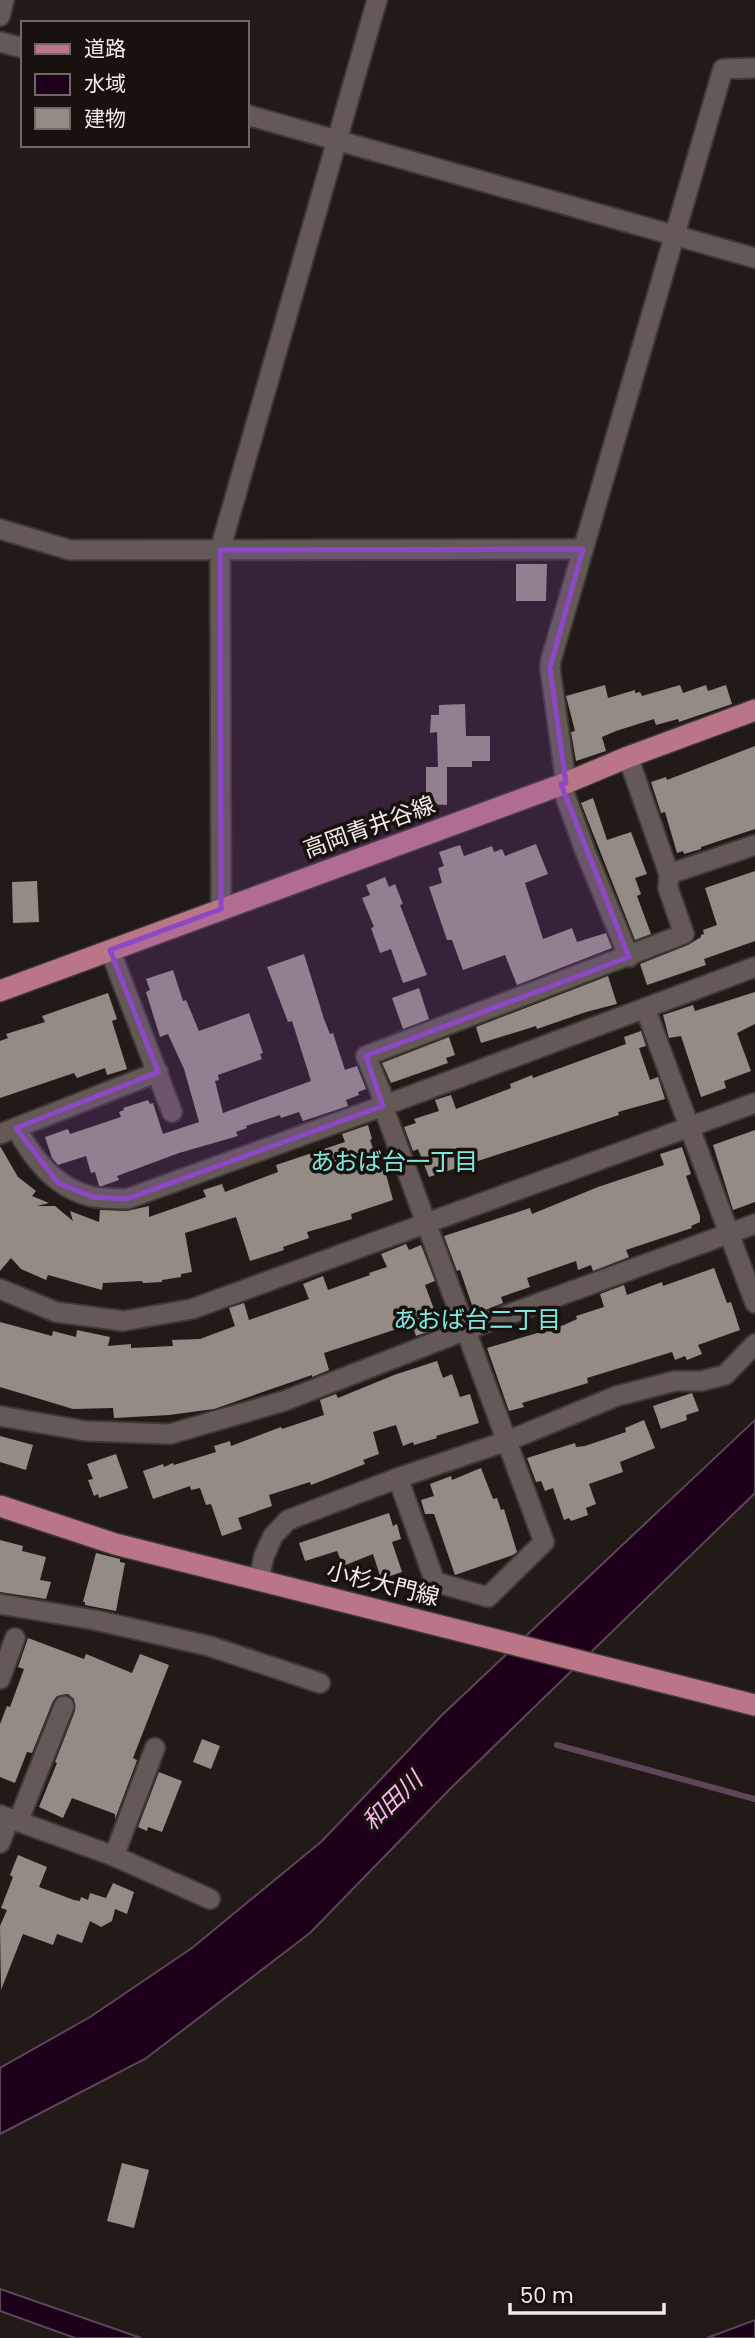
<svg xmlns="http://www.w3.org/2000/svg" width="755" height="2338" viewBox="0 0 755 2338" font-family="Poppins,'Noto Sans JP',sans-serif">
	<rect width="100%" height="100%" fill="#221a17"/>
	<g fill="#1e001b" stroke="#5d4659" stroke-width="2">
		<path d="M755 1420V1493L451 1788 310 1933 145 2059 0 2134V2068L90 2017 192 1948 322 1841 441 1716Z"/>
		<path d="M0 2289 141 2338H75L0 2311Z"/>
		<path d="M755 2320V2338H707Z"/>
	</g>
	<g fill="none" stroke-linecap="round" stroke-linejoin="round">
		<path stroke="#5d4659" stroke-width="6" d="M557 1745 755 1799"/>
	</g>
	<g fill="#948c84">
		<path d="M516 564H547L546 601H516Z"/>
		<path d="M605 685 608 698 635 690V693L640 692 642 696 680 685 683 693 706 685 708 691 726 685 732 704 679 722 678 719 656 725 654 719 616 731 602 737 606 751 576 761 571 732 575 731 566 696Z"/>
		<path d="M465 704 466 736H490V761H472V767H447V805L426 804V767H438L437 732 430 733 431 715H439V705Z"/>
		<path d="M755 746V829L701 847V849L684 854 683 851 677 853 665 812 661 813 651 782 666 777 667 780Z"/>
		<path d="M593 798 607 840 631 832 647 874 635 878 641 894 637 896 651 934 635 940 581 803Z"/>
		<path d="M536 844 548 874 525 883 543 939 572 928 577 942 606 933 612 948 517 985 505 955 463 970 452 940H447L429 887 442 883 438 868 444 866 439 852 460 845 464 856 492 846 494 852 502 849 505 856Z"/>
		<path d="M755 871V941L704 959 706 965 647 985 640 964 688 945 701 937V935L704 934 703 930 717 925 705 888Z"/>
		<path d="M385 877 389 887 395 884 403 904 400 905 427 975 403 983 391 949 380 953 371 928 374 927 362 898 370 895 366 885Z"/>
		<path d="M37 881 39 922 13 923 12 882Z"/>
		<path d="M304 954 324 1019 330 1034 333 1033 345 1070 357 1066 366 1089 358 1092 359 1095 346 1100 348 1106 303 1121 299 1112 281 1118 280 1115 246 1126 247 1128 236 1132 238 1136 179 1153 117 1176 119 1180 102 1186H99L95 1172 91 1173 86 1156 58 1165 52 1158 45 1137 68 1129 70 1134 121 1117 119 1112 124 1110 123 1108 148 1100 150 1104 153 1103 163 1134 199 1122 184 1069 168 1034 160 1037 146 992 150 990 146 979 173 970 183 1001 186 1000 199 1031 249 1013 263 1053 260 1054 262 1059 218 1075 219 1080 215 1081 223 1113 311 1081 292 1021 288 1022 267 967Z"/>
		<path d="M608 976 617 1004 586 1012 537 1029 536 1026 481 1043 476 1027Z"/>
		<path d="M419 988 429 1019 403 1029 392 998Z"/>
		<path d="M755 992V1024L737 1033 751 1071 724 1081 726 1088 701 1097 681 1036 669 1038 663 1015 693 1005 695 1011Z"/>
		<path d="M108 993 117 1019 112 1021 127 1069 107 1075 105 1068 77 1078 74 1073 0 1098V1041L8 1038 6 1034 45 1022 42 1016Z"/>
		<path d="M641 1031 646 1046 639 1048 650 1080 658 1077 665 1099 618 1112 619 1115 429 1177 418 1149 413 1151 404 1127 416 1123 414 1119 439 1111 435 1100 451 1095 456 1109 511 1088 510 1084 532 1075 533 1078 626 1044 624 1037Z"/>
		<path d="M449 1037 455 1055 446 1058 448 1063 391 1083 382 1063Z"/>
		<path d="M368 1125 372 1139 370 1140 380 1169 384 1167 393 1200 351 1214 352 1219 307 1232 309 1238 283 1247 284 1250 250 1261 236 1217 185 1233 192 1272 181 1274V1277L162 1280V1282L143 1283 142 1281 103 1283 102 1290 48 1275 46 1280 21 1269 11 1258 0 1271V1146L18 1177 36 1191 32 1196 49 1203 37 1206H55L73 1221 70 1211 99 1222 100 1210 127 1211 149 1206V1217L206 1197 203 1190 222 1184 225 1192 278 1172 276 1165 345 1142 342 1134Z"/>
		<path d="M755 1130V1202L733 1210 713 1145Z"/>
		<path d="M682 1147 691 1174 686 1176 700 1216V1222L691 1226 692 1228 626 1250 629 1257 593 1271 591 1265 578 1270 576 1261 527 1278 530 1287 501 1297 503 1303 475 1314 460 1270 457 1271 444 1236 530 1208 532 1214 598 1187 664 1165 660 1154Z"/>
		<path d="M406 1244 409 1250 421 1245 435 1281 425 1285 438 1320 435 1321 438 1328 416 1336 412 1324 324 1353 329 1370 312 1377V1375L214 1409 169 1415 114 1418 113 1408 73 1409 0 1387V1322L52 1336 53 1331 76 1337 77 1330 110 1337 108 1346 131 1344V1348L173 1346 172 1340 200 1339 235 1326 229 1308 244 1303 249 1320 309 1299 303 1284 323 1276 328 1290 370 1275 369 1273 387 1267 381 1254Z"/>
		<path d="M714 1268 727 1303 731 1302 740 1330 698 1345 702 1354 687 1360 685 1356 675 1360 672 1352 587 1378 588 1383 522 1403 524 1407 509 1411 487 1348 564 1325 577 1319 576 1316 604 1307 600 1294 624 1285 627 1295 662 1282 663 1286Z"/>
		<path d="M437 1361 443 1378 452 1374 460 1397 470 1394 479 1423 436 1436 437 1438 414 1445 413 1442 403 1446 396 1425 373 1432 379 1454 363 1460 365 1464 311 1485 310 1482 269 1495 272 1506 238 1518 242 1529 222 1536 211 1504 206 1505 200 1488 191 1490 190 1486 153 1499 143 1471 163 1464 164 1467 173 1463 174 1465 216 1452 214 1446 230 1441 231 1446 281 1427 282 1429 324 1415 320 1400 336 1394 338 1398 394 1375Z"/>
		<path d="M692 1393 699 1411 686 1415 687 1420 661 1429 653 1406Z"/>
		<path d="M644 1420 655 1448 620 1462 623 1472 589 1484 596 1504 586 1508 588 1515 571 1521 569 1518 564 1520 553 1488 545 1491 541 1481 536 1482 527 1458 575 1443 576 1447 585 1446 626 1432 625 1428Z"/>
		<path d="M0 1436 33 1445 26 1470 0 1462Z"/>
		<path d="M116 1454 128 1488 99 1498 98 1494 94 1496 88 1480 93 1479 87 1464Z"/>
		<path d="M481 1468 493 1499 497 1498 501 1510 504 1509 517 1552 513 1555 455 1575 434 1514H425L421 1500 434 1496 430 1484 451 1476 452 1480Z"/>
		<path d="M389 1513 393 1526 397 1524 401 1539 392 1542 402 1572 381 1579 373 1554 343 1566 337 1551 305 1561 299 1543Z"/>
		<path d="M0 1540 23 1546 22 1551 46 1557 40 1580 51 1582 46 1599 0 1592Z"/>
		<path d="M96 1553 120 1559V1562L125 1563 116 1611 85 1605V1602H83Z"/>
		<path d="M28 1638 84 1659 86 1654 132 1673 140 1654 169 1665 133 1758 137 1760 136 1763 115 1819V1814L72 1798 63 1818 39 1807 57 1763 55 1762 75 1711 74 1699 68 1694 57 1696 53 1701 32 1753 27 1752 15 1783 0 1777V1724L7 1706 10 1707 24 1669 18 1667Z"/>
		<path d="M202 1739 220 1746 211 1769 193 1762Z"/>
		<path d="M159 1772 182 1781 162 1832 148 1827 147 1831 138 1827Z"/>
		<path d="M18 1855 47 1867 39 1887 74 1900 80 1901 81 1897 88 1900 90 1893 106 1898 113 1883 134 1892 127 1914 115 1909 112 1921 101 1927 90 1921 82 1943 57 1934 53 1945 23 1934 1 1990 0 1926 7 1910 1 1908 13 1877 10 1875Z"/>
		<path d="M122 2163 149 2170 134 2228 107 2221Z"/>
	</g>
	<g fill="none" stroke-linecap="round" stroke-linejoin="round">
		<g stroke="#3e3836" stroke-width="23">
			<g id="minor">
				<path d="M0 16 4 0"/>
				<path d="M0 42 23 48"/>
				<path d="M247 115 755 258"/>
				<path d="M0 529 70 550 583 549"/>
				<path d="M628 757 669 874 755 845"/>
				<path d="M566 783 550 668 551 660 723 69 755 68"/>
				<path d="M561 784 586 853 629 957"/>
				<path d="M221 909 220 550 377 0"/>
				<path d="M110 950 172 1112"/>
				<path d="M645 1008 755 1303"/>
				<path d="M16 1128C34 1160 55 1188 93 1197 103 1199 116 1198 127 1199L383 1106 755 967"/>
				<path d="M0 1134 158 1072"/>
				<path d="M0 1289 56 1312 123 1321 192 1309 755 1103"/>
				<path d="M0 1416 86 1431 170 1434 284 1401 466 1330 755 1224"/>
				<path d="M398 1478 435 1582 488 1597 544 1542 383 1106 381 1092 366 1056 684 934 668 888 669 874"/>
				<path d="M259 1580 264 1556 273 1536 288 1520 398 1478 507 1441 617 1396 675 1381H701L725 1375 755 1344"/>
				<path d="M0 1604 95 1620 209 1646 320 1683"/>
				<path d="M0 1679 15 1638"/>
				<path d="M0 1815 114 1856 210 1899"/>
				<path d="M18 1822 64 1706"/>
				<path d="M0 1843 9 1819"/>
				<path d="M114 1856 155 1748"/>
			</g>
		</g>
		<g stroke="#3e3836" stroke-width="24">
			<g id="major">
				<path d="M0 991 566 783 628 757 755 710"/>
				<path d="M0 1506 115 1544 755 1705"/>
			</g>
		</g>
		<use href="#minor" stroke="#645956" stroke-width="19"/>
		<use href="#major" stroke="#ba7586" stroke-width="21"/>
	</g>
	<path fill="#8d49c5" fill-opacity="0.2" stroke="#8d49c5" stroke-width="5" stroke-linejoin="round" d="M583 549 550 668 566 783 561 784 629 957 366 1056 383 1106 127 1199 93 1197 58 1183 16 1128 158 1072 110 950 221 909 220 550Z"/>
	<g text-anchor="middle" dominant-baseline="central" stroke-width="7" stroke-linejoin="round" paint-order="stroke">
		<g font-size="23" fill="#f1ebe9" stroke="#19110e">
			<text transform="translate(369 827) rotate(-20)">高岡青井谷線</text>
			<text transform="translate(383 1584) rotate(14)">小杉大門線</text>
		</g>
		<g font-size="24" fill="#7de8e2" stroke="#19110e">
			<text x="394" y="1161">あおば台一丁目</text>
			<text x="477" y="1319">あおば台二丁目</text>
		</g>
		<g font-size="24" font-style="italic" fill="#feb5f4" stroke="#19110e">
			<text transform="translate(392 1801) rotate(-44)">和田川</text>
		</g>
	</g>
	<rect x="21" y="21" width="228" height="126" fill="#19110e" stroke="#6f6866" stroke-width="2"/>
	<rect x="35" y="44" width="35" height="10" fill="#ba7586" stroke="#6f6866" stroke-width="2"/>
	<text x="84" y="56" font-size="21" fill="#f1ebe9">道路</text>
	<rect x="35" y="74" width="35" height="21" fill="#1e001b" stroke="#6f6866" stroke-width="2"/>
	<text x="84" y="91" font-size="21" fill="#f1ebe9">水域</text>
	<rect x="35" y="108" width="35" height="21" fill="#948c84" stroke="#6f6866" stroke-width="2"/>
	<text x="84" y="126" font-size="21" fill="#f1ebe9">建物</text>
	<path d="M510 2303v10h154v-10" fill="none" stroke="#f1ebe9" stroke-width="3.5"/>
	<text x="520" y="2303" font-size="21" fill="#f1ebe9" stroke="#19110e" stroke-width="5" paint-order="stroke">50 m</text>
</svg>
